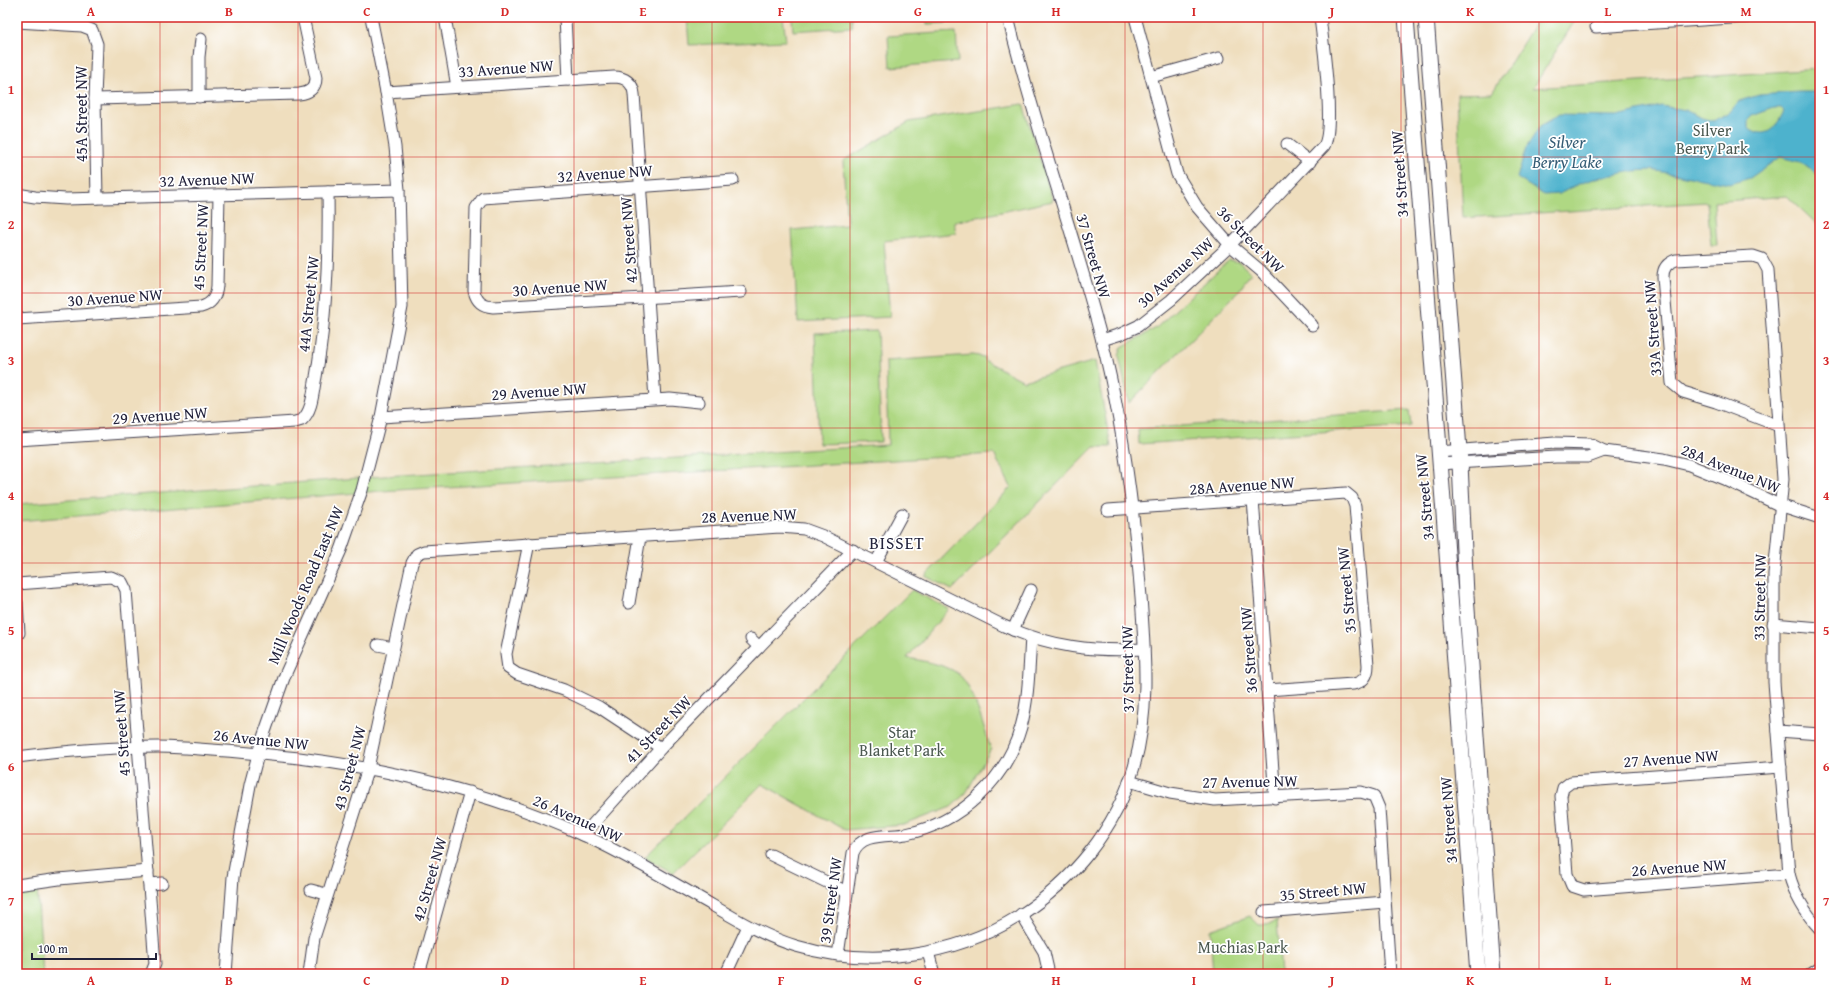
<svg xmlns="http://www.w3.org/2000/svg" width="1837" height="991" viewBox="0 0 1837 991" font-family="'Gentium Book Plus',serif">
	<rect width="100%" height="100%" fill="#fff"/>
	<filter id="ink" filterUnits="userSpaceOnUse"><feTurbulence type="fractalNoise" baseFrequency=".025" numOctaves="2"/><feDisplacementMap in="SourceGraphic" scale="8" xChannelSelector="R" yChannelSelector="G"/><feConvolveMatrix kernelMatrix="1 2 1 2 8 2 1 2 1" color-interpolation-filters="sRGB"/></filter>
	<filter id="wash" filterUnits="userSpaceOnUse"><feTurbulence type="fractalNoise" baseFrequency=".012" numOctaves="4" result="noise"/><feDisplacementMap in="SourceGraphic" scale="16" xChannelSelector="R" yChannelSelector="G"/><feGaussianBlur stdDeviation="0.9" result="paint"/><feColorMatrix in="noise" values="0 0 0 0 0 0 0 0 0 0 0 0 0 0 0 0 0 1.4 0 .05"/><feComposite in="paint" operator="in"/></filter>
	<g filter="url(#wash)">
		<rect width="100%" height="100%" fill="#efdebe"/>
		<g fill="#afd883" stroke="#687d5f">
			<path d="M687 17H783L786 41 689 45Z"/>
			<path d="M792 17H852V27L793 31Z"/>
			<path d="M927 17H945L946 23 927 24Z"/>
			<path d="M1539 17H1577L1533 88 1820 69V234L1819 226 1787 196 1714 202 1717 245H1711L1707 202 1463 218 1457 94 1492 93Z"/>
			<path d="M956 32 958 62 890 67 888 36Z"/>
			<path d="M1023 104 1053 201 954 222 956 233 884 241 890 317 798 322 792 230 847 225 843 161 909 122Z"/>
			<path d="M1229 260 1239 262 1251 273 1238 292 1129 403 1119 356 1122 347 1156 328Z"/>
			<path d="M877 331 881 442 819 444 815 333Z"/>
			<path d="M973 355 984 357V360L1024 381 1095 361 1111 447H1094L952 590 925 576 1011 487 994 454 381 491 17 521V504L385 476 888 445 886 361Z"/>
			<path d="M1409 410 1411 426 1139 444 1138 429Z"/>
			<path d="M912 590 949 609 907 658C920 660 947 665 957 673 973 684 984 729 991 749L966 793 951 807 904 825 845 830 762 784 673 873 645 857Z"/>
			<path d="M37 888 43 974H17V892Z"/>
			<path d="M1250 916 1259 925H1267L1277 920 1281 974H1213L1210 930Z"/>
		</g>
		<path fill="#4eb2cd" stroke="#386a84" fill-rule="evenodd" d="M1798 92H1820V176L1800 162 1780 157 1750 178 1729 184 1651 170 1634 171 1597 178 1579 184 1559 194 1544 195 1517 178 1526 148 1540 126 1559 115 1616 116 1661 106 1686 110 1702 118 1713 121 1730 112 1739 101 1759 95ZM1774 108H1781L1784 111C1776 128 1766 141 1748 127V120L1752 116Z"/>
	</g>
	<g filter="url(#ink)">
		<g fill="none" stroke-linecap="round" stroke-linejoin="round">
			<g stroke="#413e4f" stroke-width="13">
				<g id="minor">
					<path d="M445 17 457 87"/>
					<path d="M565 17 568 80"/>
					<path d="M1135 17 1177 174 1197 207 1230 245 1261 271 1312 325"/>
					<path d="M17 22 82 26 92 30 97 44 95 99 97 198"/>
					<path d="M1596 27 1747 17"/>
					<path d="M1151 77 1219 58"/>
					<path d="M386 92 614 77C625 77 633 83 634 94L655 399"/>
					<path d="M199 97V57L201 39"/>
					<path d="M95 99 299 94C309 93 316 88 316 78L303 17"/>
					<path d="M1287 144 1310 162"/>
					<path d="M733 180 483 198 476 208 474 291C477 302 482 306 493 307L741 292"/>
					<path d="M17 194 35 197 66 199 399 190"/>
					<path d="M17 319 201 307C212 304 216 297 217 286L219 195"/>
					<path d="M1102 340 1121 334 1138 326 1171 300 1230 245 1324 146C1335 127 1323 43 1320 17"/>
					<path d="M381 417 670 399 699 402"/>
					<path d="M1779 426 1716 402 1683 392 1672 383 1663 277C1663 268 1667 263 1676 260L1753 256 1762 259 1768 270 1783 479 1774 574V682L1789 874C1795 896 1805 913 1820 929"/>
					<path d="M17 440 295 422 302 420C313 410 313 390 316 377 327 315 329 254 328 192"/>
					<path d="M1438 452 1555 443 1590 444 1604 451 1664 459 1689 465 1726 480 1779 505 1820 518"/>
					<path d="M1439 464 1556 457H1588L1604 451"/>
					<path d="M1253 499 1275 798"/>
					<path d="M1108 510 1346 493 1352 498 1355 506 1368 665C1368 676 1364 682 1353 684L1267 690"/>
					<path d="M529 543 506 654 508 668 517 674 564 690 599 707 661 748"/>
					<path d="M876 562 902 514"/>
					<path d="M17 584 111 577 122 582 126 590 155 964 151 974"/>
					<path d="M17 603 19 633"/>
					<path d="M629 603 640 537"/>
					<path d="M1773 624 1820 628"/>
					<path d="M1013 630 1031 590"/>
					<path d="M751 639 759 647"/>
					<path d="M378 645 393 648"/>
					<path d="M1778 731 1820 734"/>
					<path d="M17 757C64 751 111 747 158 747 205 748 252 753 299 758 396 770 491 793 581 834 624 853 664 878 705 901 734 918 763 936 796 946 870 968 953 957 1019 916 1073 881 1116 829 1134 767 1150 710 1145 655 1141 597 1134 509 1123 422 1101 337 1073 230 1034 125 1008 17"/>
					<path d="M1781 767 1571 782 1563 788 1561 796 1567 874 1572 886 1584 890 1789 874"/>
					<path d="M1129 781 1170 793 1215 800 1361 792 1374 796 1379 808 1390 974"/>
					<path d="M583 835 661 748 853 550"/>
					<path d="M771 855 847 892"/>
					<path d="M149 884 162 883"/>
					<path d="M17 885 59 879 148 871"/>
					<path d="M311 890 326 894"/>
					<path d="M1264 912 1385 902"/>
					<path d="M1021 914 1044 952 1049 974"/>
					<path d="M928 952 934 974"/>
					<path d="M838 955 853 853C861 832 888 837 906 834 960 823 1006 780 1021 727 1029 698 1029 667 1031 637"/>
					<path d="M226 974 233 877 250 785 261 743 285 675 341 550 362 490 381 417 402 307 399 190 395 147 386 92 371 17"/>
					<path d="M309 974 314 938 368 768 412 563 417 554 424 551 780 527 804 529 823 536 1004 626C1051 647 1093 652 1144 649"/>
					<path d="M419 974 470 792"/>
					<path d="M726 974 748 926"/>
					<path d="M1811 974 1820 968"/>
				</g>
			</g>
			<g stroke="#413e4f" stroke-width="17">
				<g id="major">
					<path d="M1406 17 1446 540 1478 974"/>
					<path d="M1426 17 1460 463 1466 595 1493 974"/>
				</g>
			</g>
			<use href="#minor" stroke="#fff" stroke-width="11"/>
			<use href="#major" stroke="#fff" stroke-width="15"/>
		</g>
	</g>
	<path fill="none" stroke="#d62828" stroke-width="1" stroke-opacity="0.55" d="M160 17V974M298 17V974M436 17V974M574 17V974M712 17V974M850 17V974M987 17V974M1125 17V974M1263 17V974M1401 17V974M1539 17V974M1677 17V974M17 157H1820M17 293H1820M17 428H1820M17 563H1820M17 698H1820M17 834H1820"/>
	<g text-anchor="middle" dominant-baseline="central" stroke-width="3.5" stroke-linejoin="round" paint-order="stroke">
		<g font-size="16" fill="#22223b" stroke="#fff">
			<text transform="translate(506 68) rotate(-4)">33 Avenue NW</text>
			<text transform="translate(81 114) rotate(-90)">45A Street NW</text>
			<text transform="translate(605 173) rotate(-4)">32 Avenue NW</text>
			<text transform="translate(1399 174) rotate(-94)">34 Street NW</text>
			<text transform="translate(207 179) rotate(-2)">32 Avenue NW</text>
			<text transform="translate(1251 239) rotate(45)">36 Street NW</text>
			<text transform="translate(628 240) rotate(-94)">42 Street NW</text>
			<text transform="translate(200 247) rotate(-87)">45 Street NW</text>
			<text transform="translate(1094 256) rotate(74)">37 Street NW</text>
			<text transform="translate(1175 272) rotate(-42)">30 Avenue NW</text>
			<text transform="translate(560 287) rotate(-4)">30 Avenue NW</text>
			<text transform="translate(115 297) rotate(-4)">30 Avenue NW</text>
			<text transform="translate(308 304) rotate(-84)">44A Street NW</text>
			<text transform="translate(1652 328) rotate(-94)">33A Street NW</text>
			<text transform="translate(539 391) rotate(-4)">29 Avenue NW</text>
			<text transform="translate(160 415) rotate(-4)">29 Avenue NW</text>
			<text transform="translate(1731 468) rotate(22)">28A Avenue NW</text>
			<text transform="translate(1242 485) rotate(-4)">28A Avenue NW</text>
			<text transform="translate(1424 497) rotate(-95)">34 Street NW</text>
			<text transform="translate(749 515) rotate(-2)">28 Avenue NW</text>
			<text transform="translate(305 585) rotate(-67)">Mill Woods Road East NW</text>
			<text transform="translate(1346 590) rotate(-95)">35 Street NW</text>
			<text transform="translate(1759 597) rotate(-89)">33 Street NW</text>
			<text transform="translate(1248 650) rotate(-94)">36 Street NW</text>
			<text transform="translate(1127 669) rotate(-91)">37 Street NW</text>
			<text transform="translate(658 729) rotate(-46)">41 Street NW</text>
			<text transform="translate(121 733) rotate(-94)">45 Street NW</text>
			<text transform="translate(261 739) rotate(6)">26 Avenue NW</text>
			<text transform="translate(1671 758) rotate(-4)">27 Avenue NW</text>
			<text transform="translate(349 768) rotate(-75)">43 Street NW</text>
			<text transform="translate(1250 781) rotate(-1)">27 Avenue NW</text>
			<text transform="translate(578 818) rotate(24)">26 Avenue NW</text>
			<text transform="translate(1448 820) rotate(-94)">34 Street NW</text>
			<text transform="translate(1679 867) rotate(-4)">26 Avenue NW</text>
			<text transform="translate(429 879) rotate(-74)">42 Street NW</text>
			<text transform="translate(1323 891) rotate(-5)">35 Street NW</text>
			<text transform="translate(830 900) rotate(-82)">39 Street NW</text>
		</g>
		<g font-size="16" fill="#4c5951" stroke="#fff">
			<text x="1712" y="130">Silver<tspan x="1712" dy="18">Berry Park</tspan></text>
			<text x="902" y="732">Star<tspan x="902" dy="18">Blanket Park</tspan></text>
			<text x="1243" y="947">Muchias Park</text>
		</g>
		<g font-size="17" font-style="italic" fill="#345c75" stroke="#fff">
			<text x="1567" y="141">Silver<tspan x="1567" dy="20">Berry Lake</tspan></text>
		</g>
		<g font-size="17" letter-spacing="1" fill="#22223b" stroke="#fff">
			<text x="897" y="542">BISSET</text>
		</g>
	</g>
	<rect width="1837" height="991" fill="none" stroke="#fff" stroke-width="44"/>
	<path d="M32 953v6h124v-6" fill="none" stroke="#22223b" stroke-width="2"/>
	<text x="38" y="953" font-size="12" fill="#22223b" stroke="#ffffff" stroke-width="3" paint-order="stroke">100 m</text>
	<rect x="22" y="22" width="1793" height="947" fill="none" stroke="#d62828" stroke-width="1.5"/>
	<g font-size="13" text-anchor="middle" font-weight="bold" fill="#d62828">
		<text x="91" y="16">A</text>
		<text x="229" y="16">B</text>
		<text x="367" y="16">C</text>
		<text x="505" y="16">D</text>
		<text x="643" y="16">E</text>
		<text x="781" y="16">F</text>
		<text x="918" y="16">G</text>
		<text x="1056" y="16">H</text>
		<text x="1194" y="16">I</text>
		<text x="1332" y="16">J</text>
		<text x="1470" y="16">K</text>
		<text x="1608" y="16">L</text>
		<text x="1746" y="16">M</text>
		<text x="11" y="94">1</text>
		<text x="1826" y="94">1</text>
		<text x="11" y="229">2</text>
		<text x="1826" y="229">2</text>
		<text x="11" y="365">3</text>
		<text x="1826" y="365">3</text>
		<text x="11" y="500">4</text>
		<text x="1826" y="500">4</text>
		<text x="11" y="635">5</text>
		<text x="1826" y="635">5</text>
		<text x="11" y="771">6</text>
		<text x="1826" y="771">6</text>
		<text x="11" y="906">7</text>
		<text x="1826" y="906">7</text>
		<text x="91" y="985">A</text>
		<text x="229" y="985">B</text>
		<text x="367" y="985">C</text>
		<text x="505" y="985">D</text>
		<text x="643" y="985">E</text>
		<text x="781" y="985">F</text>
		<text x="918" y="985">G</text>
		<text x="1056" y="985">H</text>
		<text x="1194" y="985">I</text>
		<text x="1332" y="985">J</text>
		<text x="1470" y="985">K</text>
		<text x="1608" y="985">L</text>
		<text x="1746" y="985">M</text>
	</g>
</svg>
